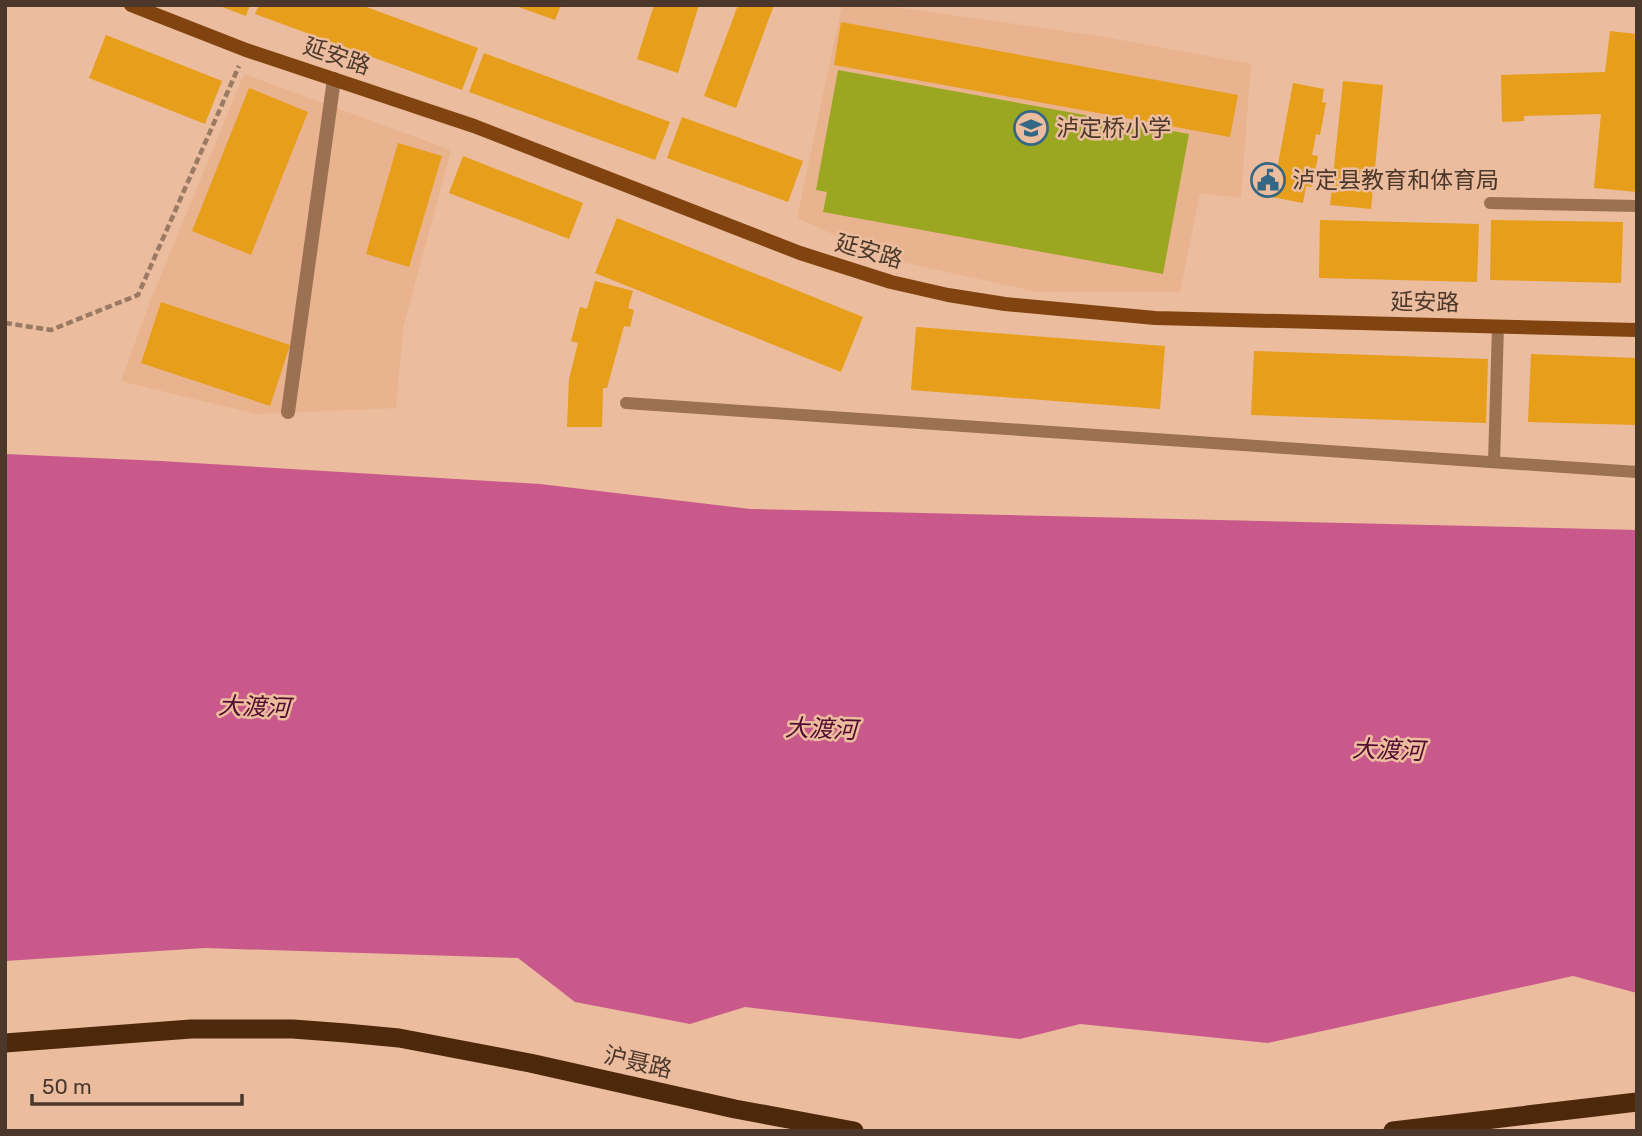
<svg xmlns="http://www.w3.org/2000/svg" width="1642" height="1136" viewBox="0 0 1642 1136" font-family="Rubik,'Noto Sans SC',sans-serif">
	<rect width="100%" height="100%" fill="#ebbc9d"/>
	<g fill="#e9b38f">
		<path d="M842 5H881L1105 37 1251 64 1241 198 1200 193 1180 292H1037L888 259 797 218Z"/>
		<path d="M244 74 451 150 403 329 396 408 256 414 121 381 151 299Z"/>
	</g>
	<path fill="#9ba720" d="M838 70 1189 134 1163 274 823 212 827 192 816 190Z"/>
	<path fill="#ca598b" d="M5 454 161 461 540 484 750 509 1637 530V993L1573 976 1268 1043 1080 1024 1020 1039 745 1007 690 1024 575 1002 518 958 205 948 5 961Z"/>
	<g fill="#e69e1b">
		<path d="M217 5H250L246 16Z"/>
		<path d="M259 5H361L478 48 462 90 255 14Z"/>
		<path d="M513 5H561L555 20Z"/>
		<path d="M654 5H699L678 73 637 59Z"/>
		<path d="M738 5H774L736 108 704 96Z"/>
		<path d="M841 22 1238 95 1230 137 834 65Z"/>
		<path d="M1610 31 1637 34V192L1594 188 1601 114 1524 116V121L1502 122 1501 75 1605 72Z"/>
		<path d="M106 35 222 81 205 124 89 78Z"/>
		<path d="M484 53 670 122 655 160 469 92Z"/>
		<path d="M1343 81 1383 85 1371 209 1330 205Z"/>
		<path d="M1293 83 1324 89 1322 102 1326 103 1320 135 1316 134 1312 155 1318 156 1312 187 1306 186 1303 203 1272 197Z"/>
		<path d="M249 88 308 112 251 255 192 231Z"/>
		<path d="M682 117 803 161 788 202 667 158Z"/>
		<path d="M398 143 442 156 409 267 366 254Z"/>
		<path d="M463 156 583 203 569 239 449 193Z"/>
		<path d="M617 218 863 317 841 372 595 273Z"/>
		<path d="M1320 220 1479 224 1477 282 1319 278Z"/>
		<path d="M1491 220 1623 222 1621 283 1490 280Z"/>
		<path d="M595 281 633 291 628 308 634 310 630 327 624 326 607 388H603L602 427H567L569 379 578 343 571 341 580 307 587 309Z"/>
		<path d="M161 302 290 345 270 406 141 363Z"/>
		<path d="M916 327 1165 346 1160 409 911 390Z"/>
		<path d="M1254 351 1488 359 1486 423 1251 415Z"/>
		<path d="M1531 354 1637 358V425L1528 422Z"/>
	</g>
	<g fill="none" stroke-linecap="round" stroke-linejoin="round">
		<path stroke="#9b7a64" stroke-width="4.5" stroke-dasharray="7 3.5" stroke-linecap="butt" d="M5 323 51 330 138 295 239 66"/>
		<g stroke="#9b7053" stroke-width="12">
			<path d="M1490 203 1637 206"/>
			<path d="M626 403 1637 472"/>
			<path d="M1494 462 1498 326"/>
		</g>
		<path stroke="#9b7053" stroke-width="14" d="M288 412 334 79"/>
		<path stroke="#814410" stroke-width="14" d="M131 5 246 50 474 126 800 253 891 282 948 295 1005 304 1155 318 1637 330"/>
		<g stroke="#4d280a" stroke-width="19">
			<path d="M5 1043 191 1029H293L346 1033 399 1038 530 1063 735 1109 854 1131"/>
			<path d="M1393 1131 1637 1102"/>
		</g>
	</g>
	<defs>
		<g id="school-ring" transform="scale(1.75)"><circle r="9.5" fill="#ebbc9d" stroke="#336784" stroke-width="1.5"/><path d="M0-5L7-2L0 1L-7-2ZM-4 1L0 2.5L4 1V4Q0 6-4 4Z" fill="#336784"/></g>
		<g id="civic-ring" transform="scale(1.75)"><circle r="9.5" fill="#ebbc9d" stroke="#336784" stroke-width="1.5"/><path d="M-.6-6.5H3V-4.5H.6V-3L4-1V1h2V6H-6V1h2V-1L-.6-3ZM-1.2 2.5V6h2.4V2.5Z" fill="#336784"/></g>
	</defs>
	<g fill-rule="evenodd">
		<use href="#school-ring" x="1031" y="128"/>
		<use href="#civic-ring" x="1268" y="180"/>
	</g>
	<g text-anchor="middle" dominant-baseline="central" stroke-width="5" stroke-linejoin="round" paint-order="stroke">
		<g font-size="23" fill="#4b382b" stroke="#ebbc9d">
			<text transform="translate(337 56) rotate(19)">延安路</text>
			<text transform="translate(869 251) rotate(16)">延安路</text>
			<text transform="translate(1425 302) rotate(1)">延安路</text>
			<text transform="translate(638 1062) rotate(13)">沪聂路</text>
		</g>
		<g font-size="23" fill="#4b382b" stroke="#ebbc9d" text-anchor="start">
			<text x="1056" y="128">泸定桥小学</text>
			<text x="1292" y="180">泸定县教育和体育局</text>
		</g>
		<g font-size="24" font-style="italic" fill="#52092f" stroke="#ebbc9d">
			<text transform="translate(254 707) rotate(2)">大渡河</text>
			<text transform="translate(821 729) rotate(2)">大渡河</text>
			<text transform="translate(1388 750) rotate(2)">大渡河</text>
		</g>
	</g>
	<rect width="1642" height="1136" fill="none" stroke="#4b382b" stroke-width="14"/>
	<path d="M32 1094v10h210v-10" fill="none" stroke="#4b382b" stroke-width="3.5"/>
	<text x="42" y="1094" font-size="21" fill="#4b382b" stroke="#ebbc9d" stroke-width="5" paint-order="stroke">50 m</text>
</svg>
